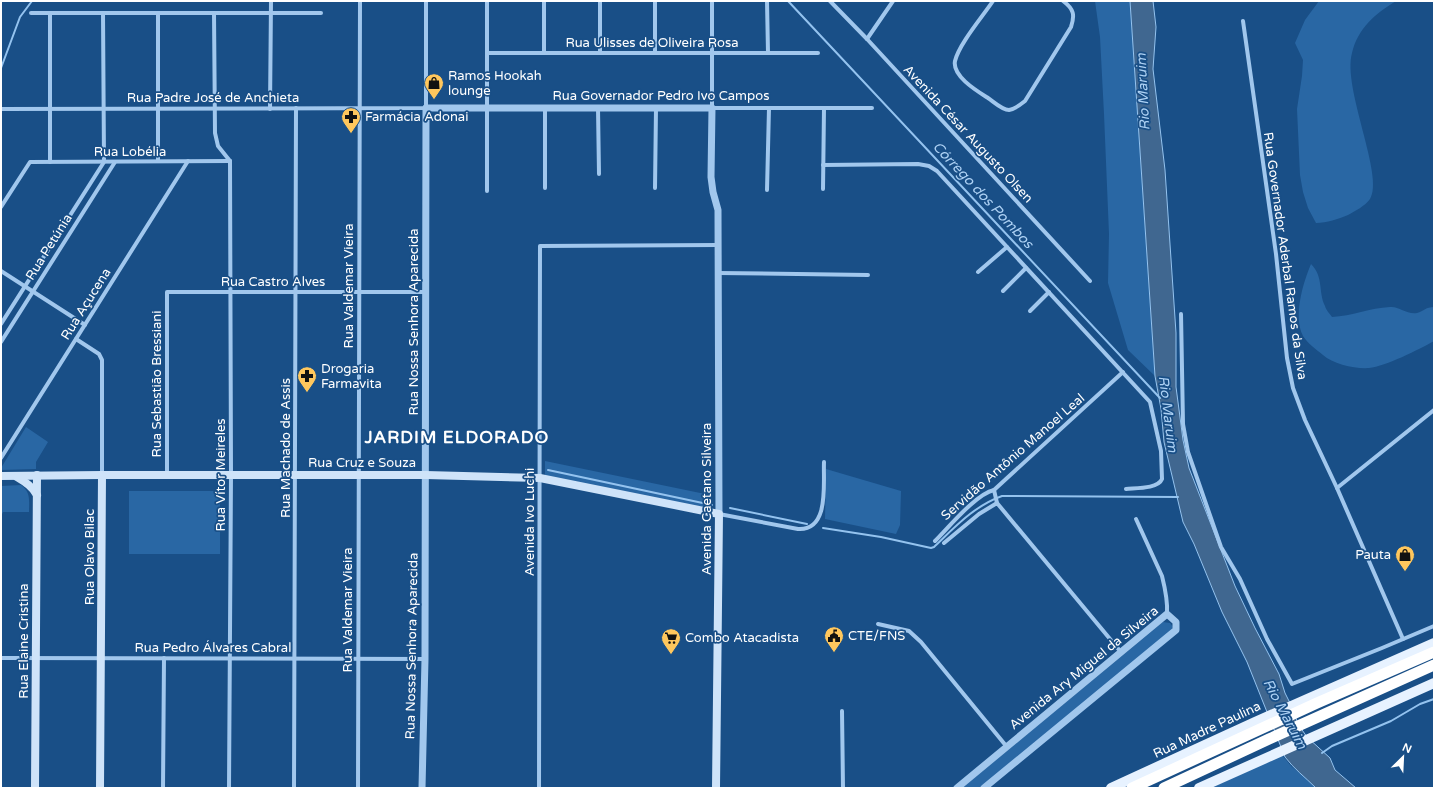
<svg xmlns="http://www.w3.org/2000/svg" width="1435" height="789" viewBox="0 0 1435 789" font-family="'Varela Round',sans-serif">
	<rect width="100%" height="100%" fill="#194f87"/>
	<g fill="#2967a4">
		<path d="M1095 1H1130L1155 376 1128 350 1108 283 1109 234 1104 114 1100 37Z"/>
		<path d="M1319 1H1396C1375 14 1358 28 1352 53 1342 88 1385 177 1370 199 1365 206 1355 211 1348 215 1338 219 1327 223 1316 223L1308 208 1303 192 1300 175 1297 109 1302 76 1303 60 1295 43 1305 20Z"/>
		<path d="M1311 264C1324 277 1318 292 1325 306 1326 310 1330 314 1332 317 1352 316 1370 308 1390 307 1399 306 1407 315 1417 313 1424 311 1426 307 1434 307V341C1418 350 1386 366 1369 368 1355 369 1333 364 1323 355 1316 349 1308 344 1303 336 1293 316 1303 283 1311 264Z"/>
		<path d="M26 427 48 442 36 462V469L1 470V468Z"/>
		<path d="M545 461 710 495V508L706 509 545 477Z"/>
		<path d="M826 469 901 491 900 525 896 534 825 519Z"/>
		<path d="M21 485C31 492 29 501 29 512H3L1 516V486Z"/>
		<rect x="129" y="491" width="91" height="63"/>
		<path d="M1163 622 1170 623 1173 627 1170 632 981 788H962Z"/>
		<path d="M1282 755 1292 767 1306 778 1316 788H1211Z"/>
	</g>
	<path fill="#406790" stroke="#94c3ef" d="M1130 1H1153L1156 27 1153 69 1165 170 1176 333V387L1183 440 1189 468 1235 586 1255 628 1279 674 1285 693 1292 707 1298 724 1307 737 1330 758 1335 770 1356 788H1316C1305 777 1294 769 1285 757L1247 662 1222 612 1194 544 1183 522 1164 442 1161 409 1155 376Z"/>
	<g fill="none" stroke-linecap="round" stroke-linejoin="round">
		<g stroke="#94c3ef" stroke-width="2">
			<path d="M788 1 1160 398"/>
			<path d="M1 68 20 17 32 1"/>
			<path d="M548 470 712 505"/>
			<path d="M730 508 807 524"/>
			<path d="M823 528 881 537 931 548 934 547C955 527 974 506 1002 496L1178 497"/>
			<path d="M1322 753 1332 746 1391 721 1420 704 1434 699"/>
		</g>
		<g stroke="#a1c7ed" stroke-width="4">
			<path d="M487 1V191"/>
			<path d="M544 1V53"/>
			<path d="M655 1V53"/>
			<path d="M712 1V108H872"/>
			<path d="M767 1 768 53"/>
			<path d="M830 1 867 39 1090 281"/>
			<path d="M993 1C983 16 959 44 955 61 952 76 977 91 988 98 994 102 1002 110 1009 110 1015 109 1020 105 1025 101L1071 27C1075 15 1074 9 1063 1"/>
			<path d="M31 13H321"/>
			<path d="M158 13V161"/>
			<path d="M214 13 215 133 218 146 230 161"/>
			<path d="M1243 21 1276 254 1287 358 1293 388 1305 420 1337 488 1403 639"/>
			<path d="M867 39 893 1"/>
			<path d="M487 53H818"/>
			<path d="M600 53V1"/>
			<path d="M545 108V188"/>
			<path d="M598 108 599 174"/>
			<path d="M1 109 426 108V1"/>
			<path d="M270 109 271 1"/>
			<path d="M50 162V13"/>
			<path d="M823 165 918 164 929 166 937 171 1150 402 1161 451 1162 479C1158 489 1136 488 1126 489"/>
			<path d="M655 188 656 108"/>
			<path d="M823 189 824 108"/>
			<path d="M767 190 769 108"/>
			<path d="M1 207 30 162 230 161"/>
			<path d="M1 271 85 325"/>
			<path d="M978 272 1007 247"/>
			<path d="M718 273 868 275"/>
			<path d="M1003 291 1026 268"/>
			<path d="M1030 311 1049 292"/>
			<path d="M1181 314 1183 424 1188 452 1221 547 1240 579 1267 639 1292 684 1382 648 1434 626"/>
			<path d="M1 324 104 162 103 13"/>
			<path d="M76 339 99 354 102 360V475"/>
			<path d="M1 342 115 162"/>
			<path d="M1 458 188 161"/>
			<path d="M167 475V292H426"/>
			<path d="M1337 488 1434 410"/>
			<path d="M994 490 997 503"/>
			<path d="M719 514 798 529C830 531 823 483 824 462"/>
			<path d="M1136 519 1162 576C1165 588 1168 601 1167 614"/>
			<path d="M935 541C949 527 976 494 994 490L1123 372"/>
			<path d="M944 543 979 514 997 503 1120 651"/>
			<path d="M878 624 909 631 921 642 1007 747"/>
			<path d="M1 658 425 659"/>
			<path d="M842 711 843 788"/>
			<path d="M163 788 164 658"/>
			<path d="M229 788 231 475 230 161"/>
			<path d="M294 788 296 108"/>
			<path d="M358 788 360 1"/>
			<path d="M539 788 540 246 718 245"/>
		</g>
		<g stroke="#a1c7ed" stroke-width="7">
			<path d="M422 788 425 659 426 108H712L711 177 713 192 718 210 719 514"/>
			<path d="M957 788 1167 614 1176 622V630L984 788"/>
		</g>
		<g stroke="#cee3f9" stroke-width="8">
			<path d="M1 476 102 475H426L540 478 719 514 716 788"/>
			<path d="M17 477C25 482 32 486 37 495"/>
			<path d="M35 788 37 475"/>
			<path d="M100 788 102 475"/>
		</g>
		<g stroke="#e7f2ff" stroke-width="10">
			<path d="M1111 788 1255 722 1434 643"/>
			<path d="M1199 788 1434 683"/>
		</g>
		<g stroke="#fff" stroke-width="11">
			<path d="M1132 788 1317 703 1434 652"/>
			<path d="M1164 788 1269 739 1434 665"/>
		</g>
	</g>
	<defs>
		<g id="shop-pin" transform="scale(1)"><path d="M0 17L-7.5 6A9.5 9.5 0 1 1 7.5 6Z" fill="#ffc75d" stroke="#194f87"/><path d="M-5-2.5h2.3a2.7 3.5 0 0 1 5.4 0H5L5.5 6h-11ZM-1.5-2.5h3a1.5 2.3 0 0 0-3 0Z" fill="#111"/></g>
		<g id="pharmacy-pin" transform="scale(1)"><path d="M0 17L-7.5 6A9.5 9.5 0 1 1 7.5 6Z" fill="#ffc75d" stroke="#194f87"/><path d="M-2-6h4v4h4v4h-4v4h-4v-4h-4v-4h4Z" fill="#111"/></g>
		<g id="civic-pin" transform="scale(1)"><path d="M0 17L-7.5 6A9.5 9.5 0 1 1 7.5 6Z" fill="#ffc75d" stroke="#194f87"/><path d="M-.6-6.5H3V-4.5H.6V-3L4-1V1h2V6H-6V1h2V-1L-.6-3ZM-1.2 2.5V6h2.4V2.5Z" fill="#111"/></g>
		<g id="supermarket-pin" transform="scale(1)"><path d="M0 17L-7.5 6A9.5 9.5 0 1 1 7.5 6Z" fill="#ffc75d" stroke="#194f87"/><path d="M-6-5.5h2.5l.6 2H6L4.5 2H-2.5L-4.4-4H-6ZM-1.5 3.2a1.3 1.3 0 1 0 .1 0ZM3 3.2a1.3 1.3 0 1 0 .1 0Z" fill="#111"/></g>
	</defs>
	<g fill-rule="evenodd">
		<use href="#shop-pin" x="434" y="83"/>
		<use href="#pharmacy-pin" x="351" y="117"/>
		<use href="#pharmacy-pin" x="307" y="376"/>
		<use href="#shop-pin" x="1405" y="555"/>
		<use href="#civic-pin" x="834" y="636"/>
		<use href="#supermarket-pin" x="671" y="638"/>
	</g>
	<g text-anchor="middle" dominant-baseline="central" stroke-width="3.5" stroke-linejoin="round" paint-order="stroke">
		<g font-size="13" fill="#fff" stroke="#194f87">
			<text x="652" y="43">Rua Ulisses de Oliveira Rosa</text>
			<text x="661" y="96">Rua Governador Pedro Ivo Campos</text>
			<text x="213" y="98">Rua Padre José de Anchieta</text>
			<text transform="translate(968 134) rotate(47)">Avenida César Augusto Olsen</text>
			<text x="130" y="152">Rua Lobélia</text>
			<text transform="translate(49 247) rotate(-58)">Rua Petúnia</text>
			<text transform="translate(1285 256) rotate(82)">Rua Governador Aderbal Ramos da Silva</text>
			<text x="273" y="282">Rua Castro Alves</text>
			<text transform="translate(349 286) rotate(-90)">Rua Valdemar Vieira</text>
			<text transform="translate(86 304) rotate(-58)">Rua Açucena</text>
			<text transform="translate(414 322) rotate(-90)">Rua Nossa Senhora Aparecida</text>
			<text transform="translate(157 384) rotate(-90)">Rua Sebastião Bressiani</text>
			<text transform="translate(286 448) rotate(-90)">Rua Machado de Assis</text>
			<text transform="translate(1013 457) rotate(-41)">Servidão Antônio Manoel Leal</text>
			<text x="362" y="463">Rua Cruz e Souza</text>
			<text transform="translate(221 475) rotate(-90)">Rua Vítor Meireles</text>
			<text transform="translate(707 499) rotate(-90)">Avenida Caetano Silveira</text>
			<text transform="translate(530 522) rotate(-90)">Avenida Ivo Luchi</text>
			<text transform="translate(90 557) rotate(-90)">Rua Olavo Bilac</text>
			<text transform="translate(348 610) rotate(-90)">Rua Valdemar Vieira</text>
			<text transform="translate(24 641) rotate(-90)">Rua Elaine Cristina</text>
			<text transform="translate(412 646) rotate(-89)">Rua Nossa Senhora Aparecida</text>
			<text x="213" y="648">Rua Pedro Álvares Cabral</text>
			<text transform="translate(1084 668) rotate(-39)">Avenida Ary Miguel da Silveira</text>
			<text transform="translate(1207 730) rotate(-25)">Rua Madre Paulina</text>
		</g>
		<g font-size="13" fill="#fff" stroke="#194f87" text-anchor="start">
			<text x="448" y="76">Ramos Hookah<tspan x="448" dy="15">lounge</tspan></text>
			<text x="365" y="117">Farmácia Adonai</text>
			<text x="321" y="369">Drogaria<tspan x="321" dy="15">Farmavita</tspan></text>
			<text x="1391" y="555" text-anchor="end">Pauta</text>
			<text x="848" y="636">CTE/FNS</text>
			<text x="685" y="638">Combo Atacadista</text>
		</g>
		<g font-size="14" font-style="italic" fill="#add1f4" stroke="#194f87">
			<text transform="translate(1143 92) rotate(-93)">Rio Maruim</text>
			<text transform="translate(983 195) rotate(47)">Córrego dos Pombos</text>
			<text transform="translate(1168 414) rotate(83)">Rio Maruim</text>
			<text transform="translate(1285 714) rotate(62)">Rio Maruim</text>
		</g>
		<g font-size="17" font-weight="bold" letter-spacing="1" fill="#fff" stroke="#194f87">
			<text x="457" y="437">JARDIM ELDORADO</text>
		</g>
	</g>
	<rect width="1435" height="789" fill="none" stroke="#ffffff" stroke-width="4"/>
	<g transform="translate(1403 757) rotate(24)" stroke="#194f87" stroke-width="3" paint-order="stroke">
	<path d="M0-3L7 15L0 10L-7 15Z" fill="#ffffff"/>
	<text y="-6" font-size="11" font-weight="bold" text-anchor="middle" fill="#ffffff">N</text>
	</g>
</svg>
